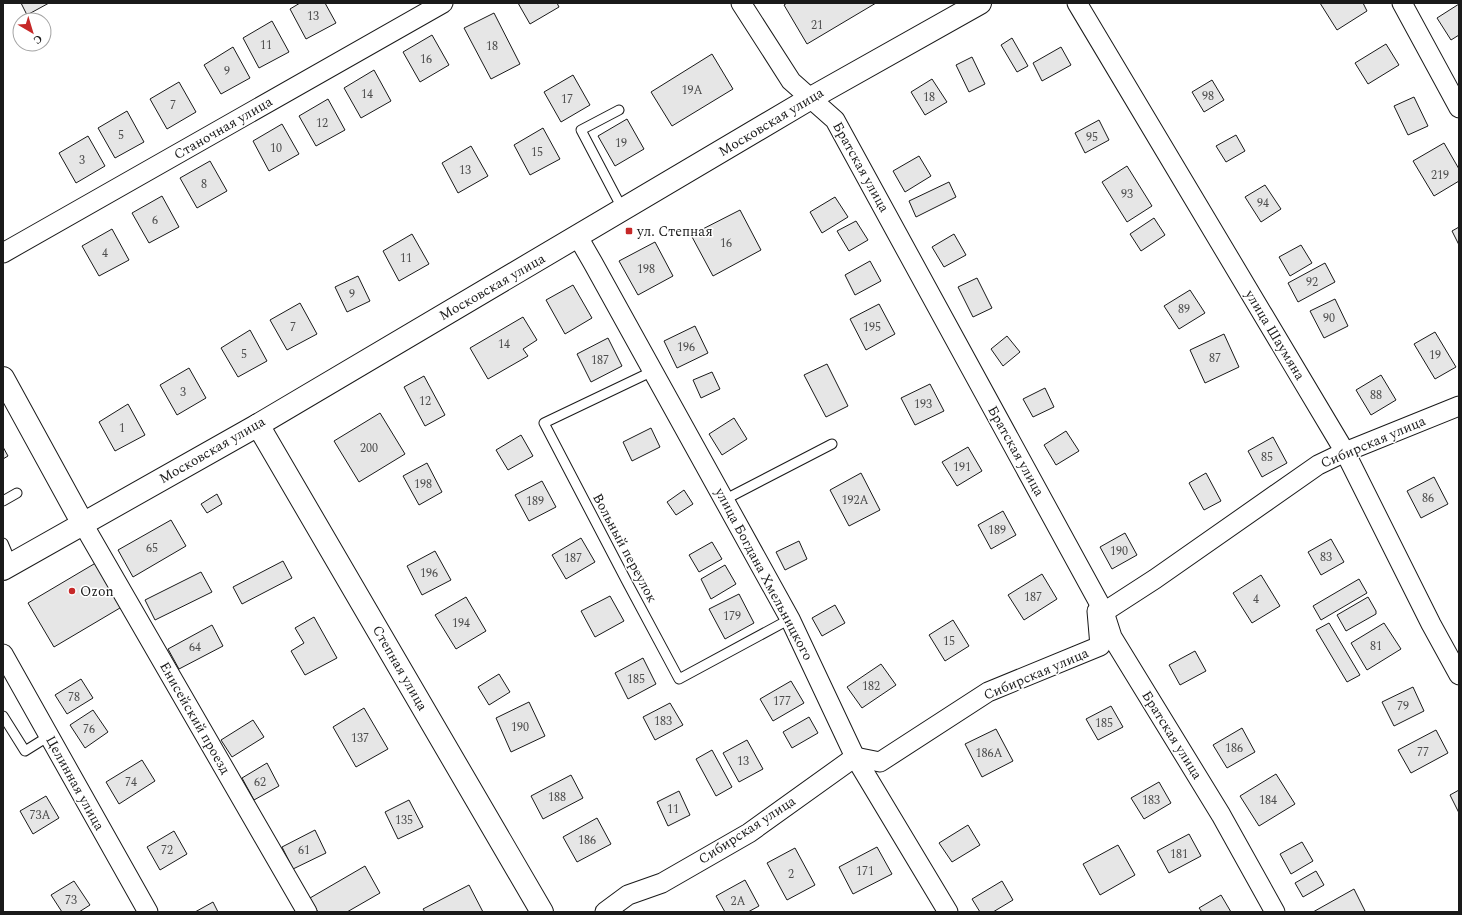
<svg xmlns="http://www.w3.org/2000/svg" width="1462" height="915" viewBox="0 0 1462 915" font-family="Spectral,serif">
	<rect width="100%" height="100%" fill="#fff"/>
	<g fill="#e6e6e6" stroke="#1a1a1a">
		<path d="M21 3H49L27 15Z"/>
		<path d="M300 3H325L336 23 306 39 290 9Z"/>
		<path d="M518 3H557L559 7 530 24Z"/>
		<path d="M787 3H876L807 44 784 5Z"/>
		<path d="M1320 3H1363L1367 11 1337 30Z"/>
		<path d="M1459 4V35L1451 40 1437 18Z"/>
		<path d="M494 13 520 64 491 79 464 28Z"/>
		<path d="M272 21 289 52 259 68 243 38Z"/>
		<path d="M432 35 449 65 420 82 403 52Z"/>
		<path d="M1012 38 1028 66 1017 72 1001 45Z"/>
		<path d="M1386 44 1399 65 1368 84 1355 63Z"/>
		<path d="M233 47 250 78 221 94 204 65Z"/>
		<path d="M1061 47 1071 65 1042 81 1033 63Z"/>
		<path d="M712 54 733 89 672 126 651 92Z"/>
		<path d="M972 57 985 84 969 92 956 65Z"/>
		<path d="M374 70 391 101 361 118 344 88Z"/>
		<path d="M573 75 590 105 561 122 544 92Z"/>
		<path d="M932 79 947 102 925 115 911 92Z"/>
		<path d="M1212 80 1224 100 1204 112 1192 92Z"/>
		<path d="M179 82 196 112 167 129 150 99Z"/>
		<path d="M1414 97 1428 126 1408 135 1394 106Z"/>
		<path d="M328 99 345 130 316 146 299 116Z"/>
		<path d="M127 111 144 142 115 158 98 128Z"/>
		<path d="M627 119 644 149 615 166 598 136Z"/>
		<path d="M1099 120 1109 140 1085 153 1075 133Z"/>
		<path d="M282 124 299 154 269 171 253 141Z"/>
		<path d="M543 128 560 159 530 175 514 145Z"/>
		<path d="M1236 135 1245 151 1226 162 1216 146Z"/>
		<path d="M88 136 105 166 76 183 59 153Z"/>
		<path d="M1444 143 1459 169V181L1434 196 1413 161Z"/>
		<path d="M471 146 488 176 458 193 442 163Z"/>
		<path d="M919 156 931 176 905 192 893 171Z"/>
		<path d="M210 161 227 191 197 208 180 178Z"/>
		<path d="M1127 166 1152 206 1127 222 1102 182Z"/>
		<path d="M949 182 956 197 916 217 909 201Z"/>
		<path d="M1265 185 1281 209 1261 222 1245 197Z"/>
		<path d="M162 196 179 227 149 243 132 213Z"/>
		<path d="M835 197 848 217 822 233 810 212Z"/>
		<path d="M740 210 761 250 713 276 691 235Z"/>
		<path d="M1154 218 1165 235 1141 251 1130 234Z"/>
		<path d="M856 221 868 240 849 251 837 231Z"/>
		<path d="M1459 227V245L1452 231Z"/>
		<path d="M112 229 129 260 99 276 82 246Z"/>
		<path d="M412 234 429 264 399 281 383 251Z"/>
		<path d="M954 234 966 255 944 267 932 247Z"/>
		<path d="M655 242 673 276 638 295 619 261Z"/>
		<path d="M1301 245 1312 263 1290 276 1279 257Z"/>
		<path d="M870 261 881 281 855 295 845 275Z"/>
		<path d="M1325 263 1335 282 1298 302 1288 283Z"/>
		<path d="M358 276 370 301 347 312 335 287Z"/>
		<path d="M977 278 992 308 973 317 958 287Z"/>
		<path d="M573 285 592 318 565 334 546 300Z"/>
		<path d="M1190 290 1205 313 1179 329 1164 306Z"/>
		<path d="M1335 299 1348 326 1324 338 1310 311Z"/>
		<path d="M300 303 317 334 287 350 270 320Z"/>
		<path d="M879 304 895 334 866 350 850 319Z"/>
		<path d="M523 317 537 340 523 349 528 356 488 379 470 348Z"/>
		<path d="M695 326 708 353 677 368 664 341Z"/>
		<path d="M250 330 267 361 238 377 221 348Z"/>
		<path d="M1435 332 1456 367 1435 379 1414 344Z"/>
		<path d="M1224 334 1239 367 1205 383 1190 350Z"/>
		<path d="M1007 336 1020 352 1003 366 991 349Z"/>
		<path d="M608 338 622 366 591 382 577 354Z"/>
		<path d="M827 364 848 406 826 417 804 375Z"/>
		<path d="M189 368 206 398 177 415 160 385Z"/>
		<path d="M712 372 720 389 701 398 693 380Z"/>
		<path d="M1381 375 1396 400 1371 415 1356 390Z"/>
		<path d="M424 376 445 415 425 426 404 387Z"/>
		<path d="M930 384 944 411 915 425 901 398Z"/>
		<path d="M1045 388 1054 407 1033 417 1023 399Z"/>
		<path d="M128 404 145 435 115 451 99 422Z"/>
		<path d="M380 413 405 454 359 482 334 441Z"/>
		<path d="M734 418 747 439 722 455 709 434Z"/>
		<path d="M651 428 660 447 632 461 623 442Z"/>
		<path d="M1066 431 1079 451 1056 465 1044 445Z"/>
		<path d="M521 435 533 456 508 470 496 450Z"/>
		<path d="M1273 437 1287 463 1262 477 1248 451Z"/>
		<path d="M3 447 8 456 3 459Z"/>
		<path d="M968 447 982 471 957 486 942 462Z"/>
		<path d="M427 463 442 492 419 505 403 476Z"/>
		<path d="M861 473 880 510 849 526 830 490Z"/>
		<path d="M1206 473 1221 501 1204 510 1189 483Z"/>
		<path d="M1434 477 1448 504 1421 518 1407 491Z"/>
		<path d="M542 481 556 507 529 521 515 495Z"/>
		<path d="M684 490 693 504 676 515 667 502Z"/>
		<path d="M217 494 222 504 207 513 201 504Z"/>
		<path d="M1003 511 1016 535 991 549 978 525Z"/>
		<path d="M171 520 186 546 133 577 118 550Z"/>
		<path d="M1125 533 1137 555 1112 569 1100 547Z"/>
		<path d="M581 538 595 562 566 579 552 555Z"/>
		<path d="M1331 539 1344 562 1321 575 1308 552Z"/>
		<path d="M799 541 807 559 785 570 776 552Z"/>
		<path d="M712 542 722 559 699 572 689 555Z"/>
		<path d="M435 551 451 580 422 595 407 566Z"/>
		<path d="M99 561 125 605 54 647 28 603Z"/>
		<path d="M283 561 292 578 242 604 233 587Z"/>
		<path d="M725 565 736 584 711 599 701 579Z"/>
		<path d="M201 572 212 592 155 620 145 600Z"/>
		<path d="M1042 574 1057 599 1024 620 1008 595Z"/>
		<path d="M1261 575 1280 606 1252 623 1233 593Z"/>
		<path d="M1359 579 1367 593 1321 620 1313 606Z"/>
		<path d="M739 594 754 623 725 639 709 609Z"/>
		<path d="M610 596 624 621 595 637 581 611Z"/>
		<path d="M466 597 486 631 456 649 435 615Z"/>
		<path d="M1368 597 1376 611V614L1346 631 1337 615Z"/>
		<path d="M835 605 845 623 822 636 812 618Z"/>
		<path d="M314 617 337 658 305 675 291 651 304 643 295 628Z"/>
		<path d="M953 620 969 646 945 661 929 635Z"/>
		<path d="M1329 623 1360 675 1347 682 1316 630Z"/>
		<path d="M1384 623 1401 649 1367 670 1351 643Z"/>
		<path d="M212 625 223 646 179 669 168 649Z"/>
		<path d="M1195 651 1206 671 1180 685 1169 665Z"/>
		<path d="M643 658 656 684 628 699 615 673Z"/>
		<path d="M881 664 896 685 862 708 847 687Z"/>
		<path d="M499 674 510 692 489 705 478 687Z"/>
		<path d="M81 679 93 698 67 714 55 695Z"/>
		<path d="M791 681 804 703 773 721 760 699Z"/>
		<path d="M1413 687 1424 711 1394 726 1382 702Z"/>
		<path d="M529 702 545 736 511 752 496 718Z"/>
		<path d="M670 703 683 725 655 740 643 717Z"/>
		<path d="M1111 706 1123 727 1098 740 1086 719Z"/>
		<path d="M364 708 388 749 356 767 333 727Z"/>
		<path d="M93 710 108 732 85 748 70 725Z"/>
		<path d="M809 717 818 733 792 748 783 732Z"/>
		<path d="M253 720 264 737 232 757 221 740Z"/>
		<path d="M1242 728 1255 752 1227 768 1213 745Z"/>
		<path d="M996 729 1013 761 982 777 965 744Z"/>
		<path d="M1436 730 1448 753 1411 773 1398 750Z"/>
		<path d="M747 740 763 769 739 782 723 753Z"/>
		<path d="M712 750 732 787 716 796 696 759Z"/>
		<path d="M142 760 155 781 119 804 106 782Z"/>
		<path d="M267 763 279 786 254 800 242 778Z"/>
		<path d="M1276 774 1295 804 1259 826 1240 796Z"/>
		<path d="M571 775 583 798 543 819 531 796Z"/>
		<path d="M1159 782 1171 803 1144 819 1131 798Z"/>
		<path d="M1459 790V813L1450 795Z"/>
		<path d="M679 791 690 815 668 826 657 802Z"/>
		<path d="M46 796 59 818 33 834 20 811Z"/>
		<path d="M409 800 423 827 398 839 385 812Z"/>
		<path d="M597 818 611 844 577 862 563 837Z"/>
		<path d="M968 825 980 845 952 862 939 843Z"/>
		<path d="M315 830 326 853 293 869 282 847Z"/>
		<path d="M174 831 187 854 160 870 147 847Z"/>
		<path d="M1189 834 1201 856 1169 873 1157 851Z"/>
		<path d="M1302 842 1313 861 1291 874 1280 854Z"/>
		<path d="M1118 845 1135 875 1100 895 1083 864Z"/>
		<path d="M877 847 892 874 853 894 839 867Z"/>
		<path d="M795 848 815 885 787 900 767 863Z"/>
		<path d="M365 866 380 893 347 912H318L310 898Z"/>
		<path d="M1316 871 1324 885 1303 897 1295 883Z"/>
		<path d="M745 880 759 906 748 912H725L716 896Z"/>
		<path d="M74 881 90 905 79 912H62L51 895Z"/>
		<path d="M1002 881 1013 900 993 912H980L972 899Z"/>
		<path d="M469 885 483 912H425L423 909Z"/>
		<path d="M1354 889 1365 911 1363 912H1313Z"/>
		<path d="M1221 895 1231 912H1202L1199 908Z"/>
		<path d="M213 902 218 912H195Z"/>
	</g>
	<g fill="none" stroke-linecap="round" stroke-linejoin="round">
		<g stroke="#1a1a1a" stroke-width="11">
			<g id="service">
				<path d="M619 110 581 130 623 210"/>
				<path d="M653 371 544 423 627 582 679 679 790 619"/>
				<path d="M724 500 832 444"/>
				<path d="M3 501 17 493"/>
				<path d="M3 543 12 564"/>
				<path d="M3 716 25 751 49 736"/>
			</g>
		</g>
		<g stroke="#1a1a1a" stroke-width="21">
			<g id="minor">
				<path d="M741 3 791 81 835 120 1104 612 1112 637 1221 815 1275 912"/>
				<path d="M1077 3 1345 452 1431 624 1459 675"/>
				<path d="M1402 3 1459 108"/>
				<path d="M578 237 593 263 790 619 855 757 948 912"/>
				<path d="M3 253 443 3"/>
				<path d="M83 524 307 912"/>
				<path d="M3 654 148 912"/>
				<path d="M605 912 628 895 662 883 749 833 855 757 880 762 988 692 1100 646 1097 611 1104 612 1155 579 1318 465 1345 452 1459 406"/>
			</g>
		</g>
		<g stroke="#1a1a1a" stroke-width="24">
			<g id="tertiary">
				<path d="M3 378 83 524"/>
				<path d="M258 425 542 912"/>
				<path d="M3 569 258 425 811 98 980 3"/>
			</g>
		</g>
		<use href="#service" stroke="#fff" stroke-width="9"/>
		<use href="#minor" stroke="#fff" stroke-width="19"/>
		<use href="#tertiary" stroke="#fff" stroke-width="22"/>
	</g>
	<g fill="#c62828" stroke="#fff" stroke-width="1.5">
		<rect x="625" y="227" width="8" height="8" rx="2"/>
		<circle cx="72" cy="591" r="4"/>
	</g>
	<g text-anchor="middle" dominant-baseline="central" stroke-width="3" stroke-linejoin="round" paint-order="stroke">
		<g font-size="12" fill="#4d4d4d">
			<text x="313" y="16">13</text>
			<text x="817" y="25">21</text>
			<text x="266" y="45">11</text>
			<text x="492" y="46">18</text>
			<text x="426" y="59">16</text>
			<text x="227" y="71">9</text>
			<text x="692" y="90">19А</text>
			<text x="367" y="94">14</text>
			<text x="1208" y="96">98</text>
			<text x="929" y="97">18</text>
			<text x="567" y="99">17</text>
			<text x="173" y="105">7</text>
			<text x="322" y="123">12</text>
			<text x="121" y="135">5</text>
			<text x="1092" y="137">95</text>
			<text x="621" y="143">19</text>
			<text x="276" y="148">10</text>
			<text x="537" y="152">15</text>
			<text x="82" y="160">3</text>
			<text x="465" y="170">13</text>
			<text x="1440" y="175">219</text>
			<text x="204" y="184">8</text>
			<text x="1127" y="194">93</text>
			<text x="1263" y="203">94</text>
			<text x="155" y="220">6</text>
			<text x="726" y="243">16</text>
			<text x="105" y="253">4</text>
			<text x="406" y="258">11</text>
			<text x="646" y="269">198</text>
			<text x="1312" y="282">92</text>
			<text x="352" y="294">9</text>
			<text x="1184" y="309">89</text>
			<text x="1329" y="318">90</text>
			<text x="293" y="327">7</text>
			<text x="872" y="327">195</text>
			<text x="504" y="344">14</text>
			<text x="686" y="347">196</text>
			<text x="244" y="354">5</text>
			<text x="1435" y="355">19</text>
			<text x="1215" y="358">87</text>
			<text x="600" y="360">187</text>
			<text x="183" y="392">3</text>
			<text x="1376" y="395">88</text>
			<text x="425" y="401">12</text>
			<text x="923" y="404">193</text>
			<text x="122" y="428">1</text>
			<text x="369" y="448">200</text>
			<text x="1267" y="457">85</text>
			<text x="962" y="467">191</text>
			<text x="423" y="484">198</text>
			<text x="1428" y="498">86</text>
			<text x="855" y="500">192А</text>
			<text x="535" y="501">189</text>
			<text x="997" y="530">189</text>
			<text x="152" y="548">65</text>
			<text x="1119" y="551">190</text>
			<text x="1326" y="557">83</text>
			<text x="573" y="558">187</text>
			<text x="429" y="573">196</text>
			<text x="1033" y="597">187</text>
			<text x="1256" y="599">4</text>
			<text x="732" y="616">179</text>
			<text x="461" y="623">194</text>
			<text x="949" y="641">15</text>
			<text x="1376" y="646">81</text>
			<text x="195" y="647">64</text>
			<text x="636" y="679">185</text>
			<text x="871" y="686">182</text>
			<text x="74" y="697">78</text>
			<text x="782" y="701">177</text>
			<text x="1403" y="706">79</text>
			<text x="663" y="721">183</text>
			<text x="1104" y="723">185</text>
			<text x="520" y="727">190</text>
			<text x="89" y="729">76</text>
			<text x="360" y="738">137</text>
			<text x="1234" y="748">186</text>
			<text x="1423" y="752">77</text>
			<text x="989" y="753">186А</text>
			<text x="743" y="761">13</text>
			<text x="131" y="782">74</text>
			<text x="260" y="782">62</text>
			<text x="557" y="797">188</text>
			<text x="1151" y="800">183</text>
			<text x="1268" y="800">184</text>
			<text x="673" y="809">11</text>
			<text x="40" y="815">73А</text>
			<text x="404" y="820">135</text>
			<text x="587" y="840">186</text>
			<text x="167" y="850">72</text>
			<text x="304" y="850">61</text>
			<text x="1179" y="854">181</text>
			<text x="865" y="871">171</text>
			<text x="791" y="874">2</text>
			<text x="71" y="900">73</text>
			<text x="738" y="901">2А</text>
		</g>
		<g font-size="14" fill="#1a1a1a" stroke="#fff">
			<text transform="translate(771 122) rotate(-31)">Московская улица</text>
			<text transform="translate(223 128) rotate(-30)">Станочная улица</text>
			<text transform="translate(861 167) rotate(61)">Братская улица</text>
			<text transform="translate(492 287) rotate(-30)">Московская улица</text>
			<text transform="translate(1275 335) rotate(59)">улица Шаумяна</text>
			<text transform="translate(1373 442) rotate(-23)">Сибирская улица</text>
			<text transform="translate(212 450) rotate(-30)">Московская улица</text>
			<text transform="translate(1016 451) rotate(61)">Братская улица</text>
			<text transform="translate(625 548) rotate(62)">Вольный переулок</text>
			<text transform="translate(764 574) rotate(62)">улица Богдана Хмельницкого</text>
			<text transform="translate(400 668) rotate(60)">Степная улица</text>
			<text transform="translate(1036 674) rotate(-23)">Сибирская улица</text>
			<text transform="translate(195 718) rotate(60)">Енисейский проезд</text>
			<text transform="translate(1172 735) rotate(58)">Братская улица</text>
			<text transform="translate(75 783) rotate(61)">Целинная улица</text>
			<text transform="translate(747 830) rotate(-33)">Сибирская улица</text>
		</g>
		<g font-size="14" fill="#1a1a1a" stroke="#fff" text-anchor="start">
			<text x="637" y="231">ул. Степная</text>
			<text x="80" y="591">Ozon</text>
		</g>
	</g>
	<rect width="1462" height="915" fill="none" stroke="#1a1a1a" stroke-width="8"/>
	<g transform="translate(32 32) rotate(142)"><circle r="19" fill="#ffffff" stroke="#a3a3a3"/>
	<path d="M0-3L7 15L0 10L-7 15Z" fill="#c62828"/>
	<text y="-6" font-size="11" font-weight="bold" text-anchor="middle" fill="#1a1a1a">С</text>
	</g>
</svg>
